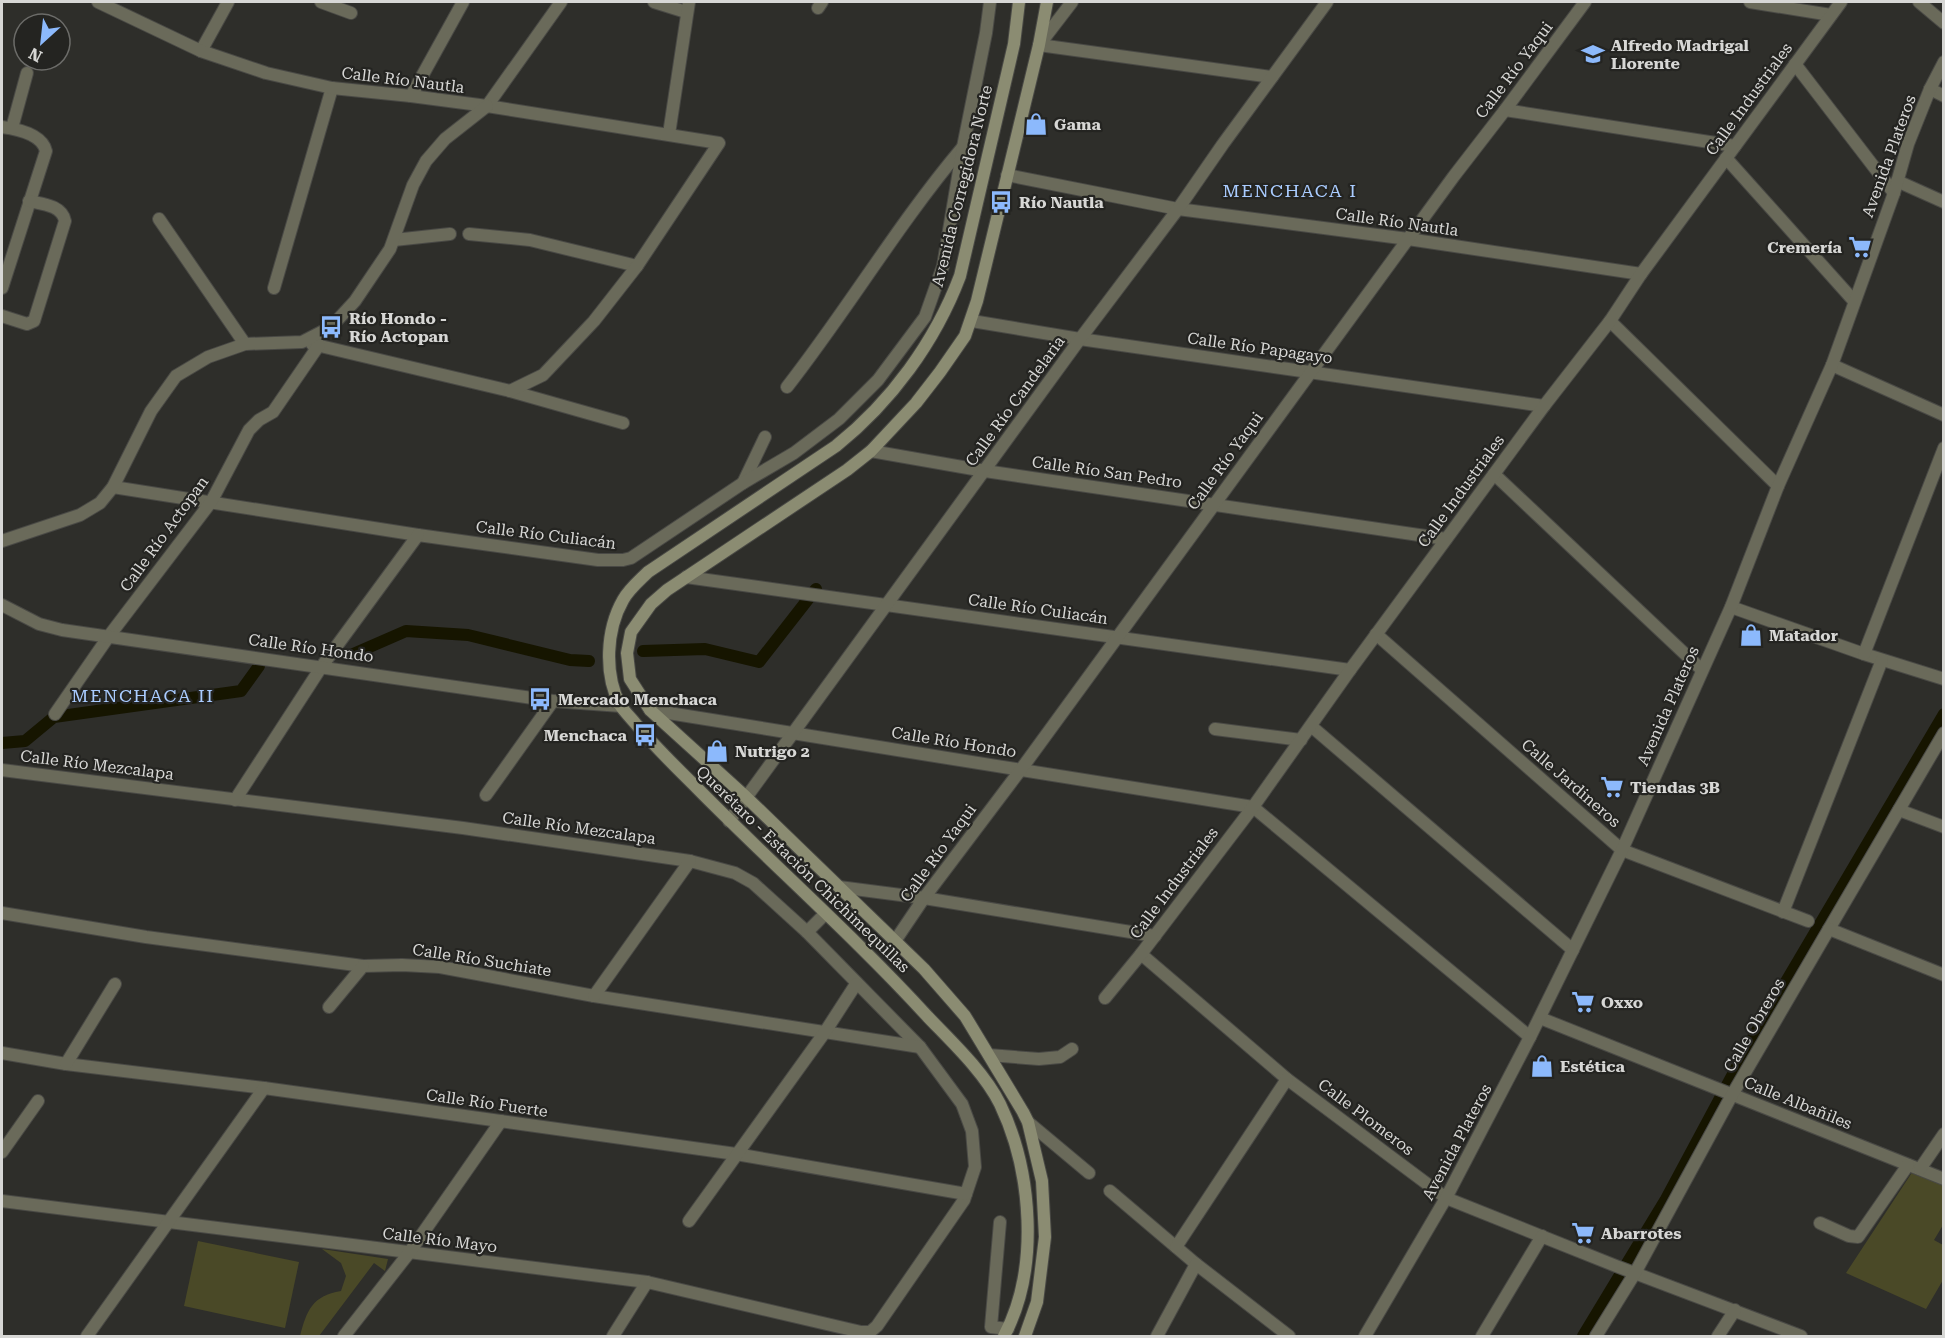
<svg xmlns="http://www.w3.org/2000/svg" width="1945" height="1338" viewBox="0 0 1945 1338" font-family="'Roboto Serif',serif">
	<rect width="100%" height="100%" fill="#2e2e2a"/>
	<g fill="#4a4927">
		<path d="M1915 1168 1943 1179V1225L1934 1240 1943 1245V1280L1926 1309 1846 1273Z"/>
		<path d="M198 1241 299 1262 285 1328 184 1306Z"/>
		<path d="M322 1249 388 1259 385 1271 374 1263 319 1336H300C307 1310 312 1296 341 1291L346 1276 341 1263Z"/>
	</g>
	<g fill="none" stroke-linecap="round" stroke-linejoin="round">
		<g stroke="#161500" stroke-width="12">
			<path d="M643 651 705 649 759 662 816 589"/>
			<path d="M351 655 406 631 468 635 570 660 589 661"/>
			<path d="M2 743 25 741 54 717 241 691 259 666"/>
			<path d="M1583 1336 1666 1199 1748 1046 1944 714"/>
		</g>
		<g stroke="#494945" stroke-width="14">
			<g id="minor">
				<path d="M321 2 351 13"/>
				<path d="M654 2 686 12"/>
				<path d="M1072 2 1039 45 1272 77"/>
				<path d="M1750 2 1831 15"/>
				<path d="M1919 2 1944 23"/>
				<path d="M818 8 822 2"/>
				<path d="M201 51 228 2"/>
				<path d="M1795 64 1894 193"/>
				<path d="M1930 89 1944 96"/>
				<path d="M411 96 463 2"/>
				<path d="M1505 110 1735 146"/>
				<path d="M2 127C17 129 42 134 46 151L2 288"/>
				<path d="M12 128 27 73"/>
				<path d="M669 134 689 2"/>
				<path d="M1726 158 1854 301"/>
				<path d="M1007 175 1178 209 1408 239 1641 274"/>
				<path d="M1897 181 1944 202"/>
				<path d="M159 219 245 344"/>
				<path d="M469 234 530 240 637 266"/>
				<path d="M394 240 450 234"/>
				<path d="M274 288 332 88"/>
				<path d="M2 316 27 324 34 321 65 221C62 205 42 204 29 201"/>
				<path d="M972 321 1080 339 1544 406"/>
				<path d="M1610 321 1778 486"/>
				<path d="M312 344 510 391 623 423"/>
				<path d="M1832 365 1944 415"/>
				<path d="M787 387C848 309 898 224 962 148"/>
				<path d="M510 391 543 375 594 321 637 266 719 143 487 106 561 2"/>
				<path d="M871 451 985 471 1446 539"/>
				<path d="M1494 474 1702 670"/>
				<path d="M743 483 765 437"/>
				<path d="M113 487 418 535 598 560H623L631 558 743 483 794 453 839 419 878 380 925 317 943 266 963 147 986 33 990 2"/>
				<path d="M686 577 1350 670"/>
				<path d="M1731 607 1864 654 1944 679"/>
				<path d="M1376 634 1622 850 1808 921"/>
				<path d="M1864 654 1944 448"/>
				<path d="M650 710C851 744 1052 774 1253 807"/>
				<path d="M55 714 109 636 211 502 249 430 259 420 273 412 319 345"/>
				<path d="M1311 726 1573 950"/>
				<path d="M1215 729 1301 740"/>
				<path d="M2 770 463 828 690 861 735 873 753 883 807 932 920 1047 962 1104 972 1131 975 1167 964 1200 877 1326 870 1332H861L647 1282 2 1201"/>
				<path d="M486 795 553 701"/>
				<path d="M235 800 322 666 418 535"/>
				<path d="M1253 807 1530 1037"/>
				<path d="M1899 810 1944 827"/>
				<path d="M729 821 1080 339 1178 209 1223 144 1327 2"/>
				<path d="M839 887 924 898 1155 936"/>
				<path d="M1783 912 1882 660"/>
				<path d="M2 913 146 937 363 966 402 965 440 967 594 996 920 1047"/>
				<path d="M1829 929 1944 733"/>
				<path d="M807 932 825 914"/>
				<path d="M895 941 924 898 1022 768 1454 176 1505 110 1585 2"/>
				<path d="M1141 954 1287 1079 1446 1198 1616 1266 1801 1336"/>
				<path d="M594 996 690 861"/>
				<path d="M1105 998 1141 954 1253 807 1350 670 1544 406 1610 321 1641 274 1841 2"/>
				<path d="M329 1007 363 966"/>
				<path d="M1540 1018 1944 1179"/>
				<path d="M2 1053 66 1064 264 1088 736 1154 966 1194"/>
				<path d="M989 1055 1039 1059 1060 1057 1072 1049"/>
				<path d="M66 1064 115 984"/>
				<path d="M1028 1122 1089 1173"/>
				<path d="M2 1152 38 1101"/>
				<path d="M1920 1169 1944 1134"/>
				<path d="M1110 1191 1196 1264 1289 1336"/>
				<path d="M689 1221 825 1032 856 984"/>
				<path d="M1000 1222 991 1327 1008 1329"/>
				<path d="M1820 1223 1849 1236 1858 1237 1908 1165"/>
				<path d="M1176 1247 1287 1079"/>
				<path d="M87 1336 264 1088"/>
				<path d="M344 1336 409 1253 501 1121"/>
				<path d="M613 1336 647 1282"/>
				<path d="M1157 1336 1196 1264"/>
				<path d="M1482 1336 1542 1236"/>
				<path d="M1718 1336 1735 1310"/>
			</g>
		</g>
		<g stroke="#494945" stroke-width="14">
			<g id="tertiary">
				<path d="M98 2 201 51 266 73 332 88 411 96 487 106"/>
				<path d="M2 541 80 515 100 503 113 487 151 411 176 376 208 357 245 344 302 342 331 327 355 301 390 249 413 185 426 161 445 139 487 106"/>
				<path d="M2 605 39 624 62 630 553 701 621 706"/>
				<path d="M1365 1336 1446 1198 1530 1037 1622 850 1731 607 1778 486 1832 365 1894 193 1908 144 1930 89 1944 62"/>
				<path d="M1596 1336 1635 1273 1732 1095 1829 929 1944 975"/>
			</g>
		</g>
		<g stroke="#494945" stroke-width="14">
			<g id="secondary">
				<path d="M1004 1336C1040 1269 1032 1171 1000 1104 984 1072 952 1042 928 1017 855 937 773 865 697 788 676 767 654 746 635 723 630 717 624 711 620 705 604 674 606 630 623 600 629 589 639 581 648 572L836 446C891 402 935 342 960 276L1014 44 1019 2"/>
				<path d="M1025 1336 1037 1302 1045 1237 1042 1181 1028 1122 1023 1112 965 1016 924 969 746 797 650 710 630 679 627 653 631 632 651 604 667 590 847 470 871 451 916 403 940 372 965 336 977 301 1039 45 1047 2"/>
			</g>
		</g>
		<use href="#minor" stroke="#6a6a5a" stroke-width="12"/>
		<use href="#tertiary" stroke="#6a6a5a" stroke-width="12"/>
		<use href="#secondary" stroke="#8b8c72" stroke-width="12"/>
	</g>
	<defs>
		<g id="school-bare" transform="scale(1.8)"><path d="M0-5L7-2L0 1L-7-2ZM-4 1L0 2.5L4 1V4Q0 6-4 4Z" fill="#8cb9fc" stroke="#242421" stroke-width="2.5" paint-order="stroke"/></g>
		<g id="shop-bare" transform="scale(1.8)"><path d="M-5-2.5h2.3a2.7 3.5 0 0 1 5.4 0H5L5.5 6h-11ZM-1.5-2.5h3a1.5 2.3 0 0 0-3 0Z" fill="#8cb9fc" stroke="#242421" stroke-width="2.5" paint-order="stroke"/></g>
		<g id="bus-bare" transform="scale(1.8)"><path d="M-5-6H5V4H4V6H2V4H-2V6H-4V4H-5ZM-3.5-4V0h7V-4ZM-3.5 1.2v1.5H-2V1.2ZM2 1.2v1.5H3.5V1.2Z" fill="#8cb9fc" stroke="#242421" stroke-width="2.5" paint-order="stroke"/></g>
		<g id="supermarket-bare" transform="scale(1.8)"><path d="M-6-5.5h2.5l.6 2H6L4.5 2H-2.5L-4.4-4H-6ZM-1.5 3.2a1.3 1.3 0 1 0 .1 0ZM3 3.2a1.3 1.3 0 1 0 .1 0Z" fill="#8cb9fc" stroke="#242421" stroke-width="2.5" paint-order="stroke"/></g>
	</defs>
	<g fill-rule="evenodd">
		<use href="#school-bare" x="1593" y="54"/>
		<use href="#shop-bare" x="1036" y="124"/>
		<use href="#bus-bare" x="1001" y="202"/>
		<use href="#supermarket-bare" x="1860" y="247"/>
		<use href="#bus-bare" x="331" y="327"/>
		<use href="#shop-bare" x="1751" y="635"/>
		<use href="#bus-bare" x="540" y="699"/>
		<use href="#bus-bare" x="645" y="735"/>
		<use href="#shop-bare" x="717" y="751"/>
		<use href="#supermarket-bare" x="1612" y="787"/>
		<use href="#supermarket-bare" x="1583" y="1002"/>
		<use href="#shop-bare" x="1542" y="1066"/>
		<use href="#supermarket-bare" x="1583" y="1233"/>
	</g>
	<g text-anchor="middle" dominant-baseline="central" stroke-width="4.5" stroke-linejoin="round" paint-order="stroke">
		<g font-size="16" font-weight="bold" fill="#d7d7d5" stroke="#242421" text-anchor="start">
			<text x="1611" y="45">Alfredo Madrigal<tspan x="1611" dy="18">Llorente</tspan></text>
			<text x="1054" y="124">Gama</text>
			<text x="1019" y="202">Río Nautla</text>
			<text x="1842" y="247" text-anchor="end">Cremería</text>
			<text x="349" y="318">Río Hondo -<tspan x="349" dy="18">Río Actopan</tspan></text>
			<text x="1769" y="635">Matador</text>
			<text x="558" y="699">Mercado Menchaca</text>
			<text x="627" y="735" text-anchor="end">Menchaca</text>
			<text x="735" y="751">Nutrigo 2</text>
			<text x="1630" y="787">Tiendas 3B</text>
			<text x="1601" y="1002">Oxxo</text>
			<text x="1560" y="1066">Estética</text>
			<text x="1601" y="1233">Abarrotes</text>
		</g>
		<g font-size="16" fill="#d7d7d5" stroke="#242421">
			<text transform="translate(1514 70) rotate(-53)">Calle Río Yaqui</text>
			<text transform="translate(403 80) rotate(7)">Calle Río Nautla</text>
			<text transform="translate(1749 99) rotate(-54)">Calle Industriales</text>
			<text transform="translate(1889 156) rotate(-70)">Avenida Plateros</text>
			<text transform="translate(962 186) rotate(-76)">Avenida Corregidora Norte</text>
			<text transform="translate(1397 222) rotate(8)">Calle Río Nautla</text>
			<text transform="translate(1260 348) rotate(8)">Calle Río Papagayo</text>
			<text transform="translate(1015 401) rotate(-54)">Calle Río Candelaria</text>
			<text transform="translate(1225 461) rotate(-54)">Calle Río Yaqui</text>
			<text transform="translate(1107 472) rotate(8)">Calle Río San Pedro</text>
			<text transform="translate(1461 491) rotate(-54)">Calle Industriales</text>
			<text transform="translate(164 534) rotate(-54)">Calle Río Actopan</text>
			<text transform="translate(546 535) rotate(7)">Calle Río Culiacán</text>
			<text transform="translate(1038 609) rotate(8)">Calle Río Culiacán</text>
			<text transform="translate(311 648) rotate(8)">Calle Río Hondo</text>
			<text transform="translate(1668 706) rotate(-66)">Avenida Plateros</text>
			<text transform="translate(954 742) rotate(9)">Calle Río Hondo</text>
			<text transform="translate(97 765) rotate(7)">Calle Río Mezcalapa</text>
			<text transform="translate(1571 783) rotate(41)">Calle Jardineros</text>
			<text transform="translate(579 828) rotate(8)">Calle Río Mezcalapa</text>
			<text transform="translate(938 853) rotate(-54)">Calle Río Yaqui</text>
			<text transform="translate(803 869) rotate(44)">Querétaro - Estación Chichimequillas</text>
			<text transform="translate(1174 883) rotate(-53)">Calle Industriales</text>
			<text transform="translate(482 960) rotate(9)">Calle Río Suchiate</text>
			<text transform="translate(1754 1025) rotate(-60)">Calle Obreros</text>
			<text transform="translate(487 1103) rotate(8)">Calle Río Fuerte</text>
			<text transform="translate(1798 1103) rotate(22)">Calle Albañiles</text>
			<text transform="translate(1366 1117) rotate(37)">Calle Plomeros</text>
			<text transform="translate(1457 1142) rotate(-62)">Avenida Plateros</text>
			<text transform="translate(440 1240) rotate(7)">Calle Río Mayo</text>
		</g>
		<g font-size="18" letter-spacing="1.5" fill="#acf" stroke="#242421">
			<text x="1290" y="190">MENCHACA I</text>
			<text x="143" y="695">MENCHACA II</text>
		</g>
	</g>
	<rect width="1945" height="1338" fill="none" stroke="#d7d7d5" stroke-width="6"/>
	<g transform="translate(42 42) rotate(207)"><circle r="28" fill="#242421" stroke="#6c6c69" stroke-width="1.5"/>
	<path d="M0-4.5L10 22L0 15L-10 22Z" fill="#8cb9fc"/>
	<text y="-9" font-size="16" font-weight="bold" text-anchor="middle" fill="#d7d7d5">N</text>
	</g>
</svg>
